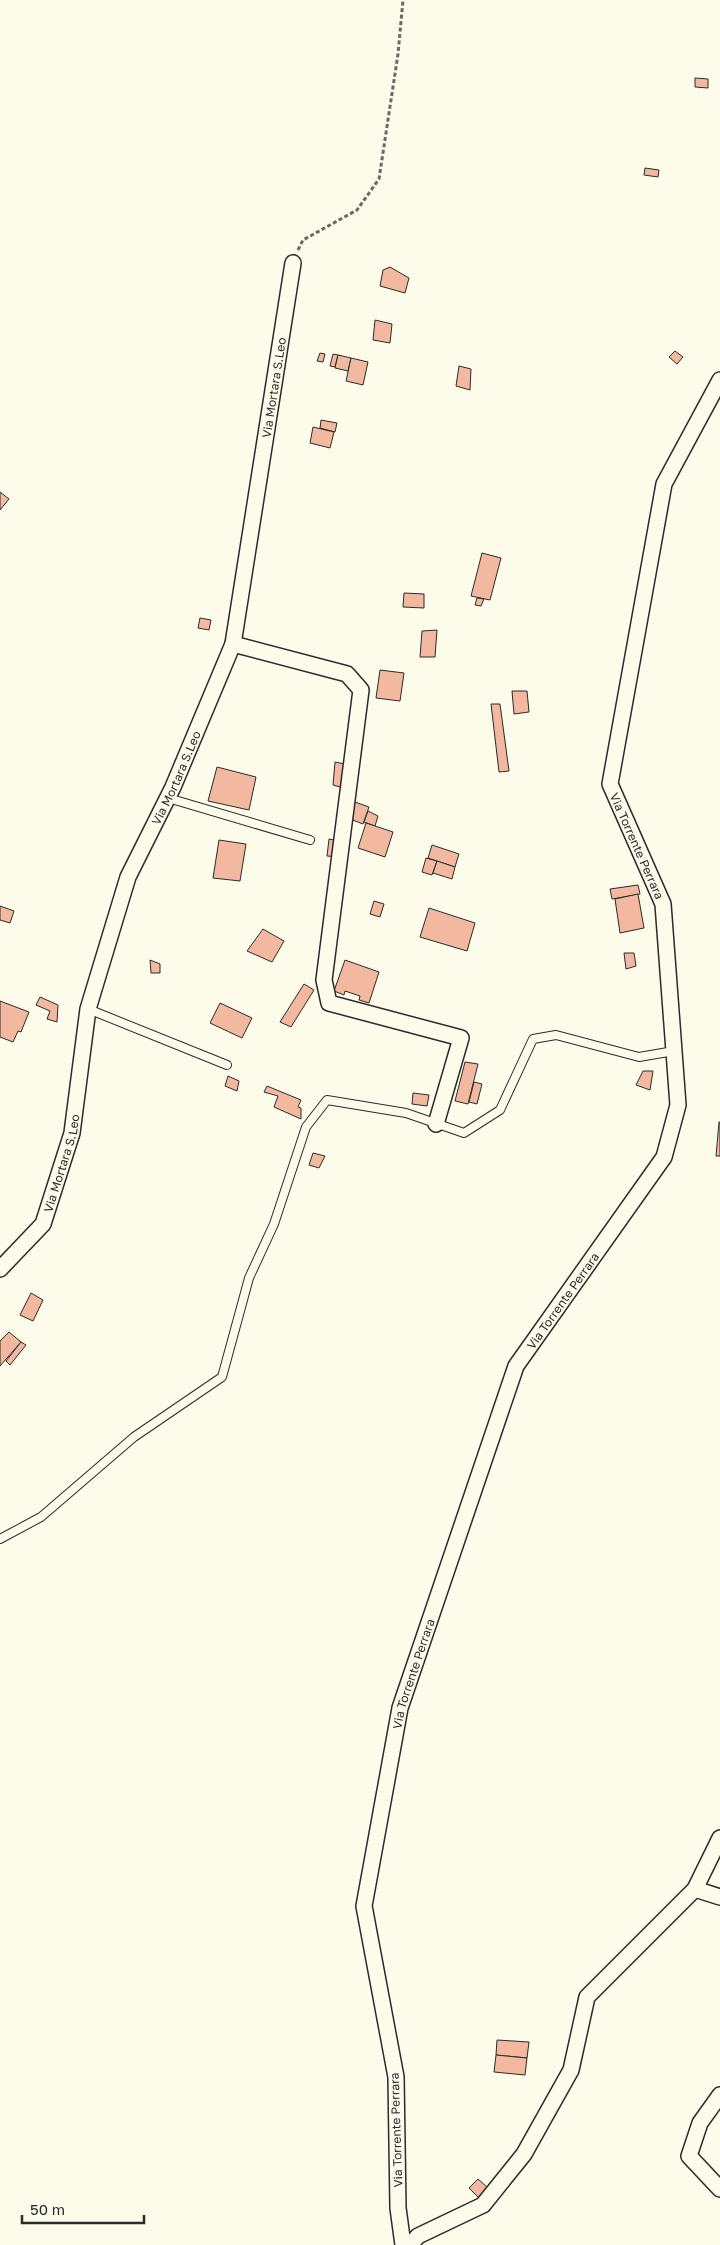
<svg xmlns="http://www.w3.org/2000/svg" width="720" height="2245" viewBox="0 0 720 2245" font-family="'Golos Text',sans-serif">
	<rect width="100%" height="100%" fill="#fdfbea"/>
	<g fill="#f2b8a0" stroke="#2b2b2b">
		<path d="M695 78 708 79V88L695 87Z"/>
		<path d="M645 168 659 170 658 177 644 175Z"/>
		<path d="M390 267 409 278 405 293 380 286 383 270Z"/>
		<path d="M375 320 392 324 390 343 373 340Z"/>
		<path d="M675 351 683 357 677 364 669 357Z"/>
		<path d="M320 353 325 354 323 362 317 361Z"/>
		<path d="M333 354 338 355 335 367 330 366Z"/>
		<path d="M338 355 351 358 348 371 335 368Z"/>
		<path d="M351 358 368 362 363 385 346 381Z"/>
		<path d="M459 366 471 369 470 390 456 386Z"/>
		<path d="M321 420 337 423 335 432 320 428Z"/>
		<path d="M313 427 334 432 330 448 310 443Z"/>
		<path d="M0 492 9 499 0 510Z"/>
		<path d="M482 553 501 558 490 600 471 596Z"/>
		<path d="M404 593 424 594V608L403 607Z"/>
		<path d="M477 598 484 599 481 606 475 605Z"/>
		<path d="M200 618 211 620 209 630 198 628Z"/>
		<path d="M437 630 435 657H420L422 631Z"/>
		<path d="M380 670 404 673 400 701 376 698Z"/>
		<path d="M512 691H527L529 712 514 714Z"/>
		<path d="M491 704H500L509 771 499 772Z"/>
		<path d="M335 762 350 765 347 789 333 785Z"/>
		<path d="M217 767 256 777 249 810 208 801Z"/>
		<path d="M352 801 369 807 363 824 350 819Z"/>
		<path d="M368 811 378 816 375 826 364 822Z"/>
		<path d="M366 823 393 832 385 857 358 848Z"/>
		<path d="M329 839 340 841 339 857 327 856Z"/>
		<path d="M219 840 246 844 240 881 213 878Z"/>
		<path d="M432 845 459 854 455 867 428 858Z"/>
		<path d="M426 858 437 861 432 875 422 872Z"/>
		<path d="M437 861 455 867 452 879 433 873Z"/>
		<path d="M638 885 640 894 612 899 610 889Z"/>
		<path d="M638 894 644 928 620 933 615 899Z"/>
		<path d="M374 901 384 904 380 917 370 914Z"/>
		<path d="M0 906 14 911 10 923 0 920Z"/>
		<path d="M429 908 475 923 467 951 420 937Z"/>
		<path d="M263 929 284 941 272 962 247 951Z"/>
		<path d="M624 953H634L636 966 626 969Z"/>
		<path d="M150 960 160 964V973H151Z"/>
		<path d="M345 960 379 972 369 1003 359 1000 360 996 345 991 344 995 334 991Z"/>
		<path d="M304 984 314 990 291 1027 280 1022Z"/>
		<path d="M40 997 58 1005 57 1022 47 1019 50 1011 36 1005Z"/>
		<path d="M0 1001 29 1012 21 1032 18 1031 13 1042 0 1037Z"/>
		<path d="M220 1003 252 1018 242 1038 210 1023Z"/>
		<path d="M465 1062 478 1064 468 1104 455 1101Z"/>
		<path d="M643 1071H653L650 1090 636 1085Z"/>
		<path d="M228 1076 239 1081 237 1091 225 1086Z"/>
		<path d="M474 1082 482 1084 477 1104 469 1102Z"/>
		<path d="M267 1086 301 1100 298 1107 301 1108V1119L274 1107 278 1096 264 1092Z"/>
		<path d="M413 1093 429 1095 427 1106 412 1104Z"/>
		<path d="M719 1122H720V1156H716Z"/>
		<path d="M313 1153 325 1156 319 1168 309 1165Z"/>
		<path d="M31 1293 43 1300 33 1321 20 1315Z"/>
		<path d="M9 1332 21 1342 0 1366V1341Z"/>
		<path d="M21 1342 26 1345 10 1365 6 1361Z"/>
		<path d="M497 2040 529 2042 527 2058 496 2055Z"/>
		<path d="M496 2055 527 2058 525 2075 494 2072Z"/>
		<path d="M478 2179 488 2188 479 2198 469 2188Z"/>
	</g>
	<g fill="none" stroke-linecap="round" stroke-linejoin="round">
		<g stroke="#2b2b2b" stroke-width="10">
			<g id="service">
				<path d="M168 798 310 840"/>
				<path d="M88 1009 227 1065"/>
				<path d="M0 1539 41 1517 134 1437 222 1377 249 1278 274 1224 306 1127 327 1100 406 1113 464 1133 500 1110 533 1039 556 1035 639 1057 674 1051"/>
			</g>
		</g>
		<g stroke="#2b2b2b" stroke-width="18">
			<g id="minor">
				<path d="M233 644 347 674 361 690 324 980 329 1003 461 1038 436 1124"/>
				<path id="s1" d="M0 1269 43 1224 72 1133 88 1009 128 877 173 787 233 644 293 263"/>
				<path d="M695 1889 720 1897"/>
				<path d="M720 2095 700 2123 689 2156 720 2189"/>
				<path id="s2" d="M403 2245 398 2208 396 2077 364 1906 400 1708 516 1366 664 1157 678 1105 663 904 610 784 664 484 720 380"/>
				<path d="M410 2245 418 2236 483 2205 524 2154 571 2070 587 1997 695 1889 720 1838"/>
			</g>
		</g>
		<path stroke="#6a6964" stroke-width="3" stroke-dasharray="4 2.5" stroke-linecap="butt" d="M298 250 303 240 357 210 379 179 398 54 403 0"/>
		<use href="#service" stroke="#fdfbea" stroke-width="8"/>
		<use href="#minor" stroke="#fdfbea" stroke-width="15"/>
	</g>
	<g text-anchor="middle" dominant-baseline="central" stroke-width="4" stroke-linejoin="round" paint-order="stroke">
		<g font-size="12" fill="#2b2b2b" stroke="#fdfbea">
			<text stroke="none"><textPath href="#s1" startOffset="936">Via Mortara S.Leo</textPath></text>
			<text stroke="none"><textPath href="#s1" startOffset="531">Via Mortara S.Leo</textPath></text>
			<text transform="translate(637 846) rotate(66)">Via Torrente Perrara</text>
			<text stroke="none"><textPath href="#s1" startOffset="126">Via Mortara S.Leo</textPath></text>
			<text stroke="none"><textPath href="#s2" startOffset="985">Via Torrente Perrara</textPath></text>
			<text stroke="none"><textPath href="#s2" startOffset="580">Via Torrente Perrara</textPath></text>
			<text transform="translate(396 2130) rotate(-92)">Via Torrente Perrara</text>
		</g>
	</g>
	<path d="M22 2215v8h122v-8" fill="none" stroke="#2b2b2b" stroke-width="2.5"/>
	<text x="30" y="2215" font-size="15" fill="#2b2b2b" stroke="#fdfbea" stroke-width="4" paint-order="stroke">50 m</text>
</svg>
